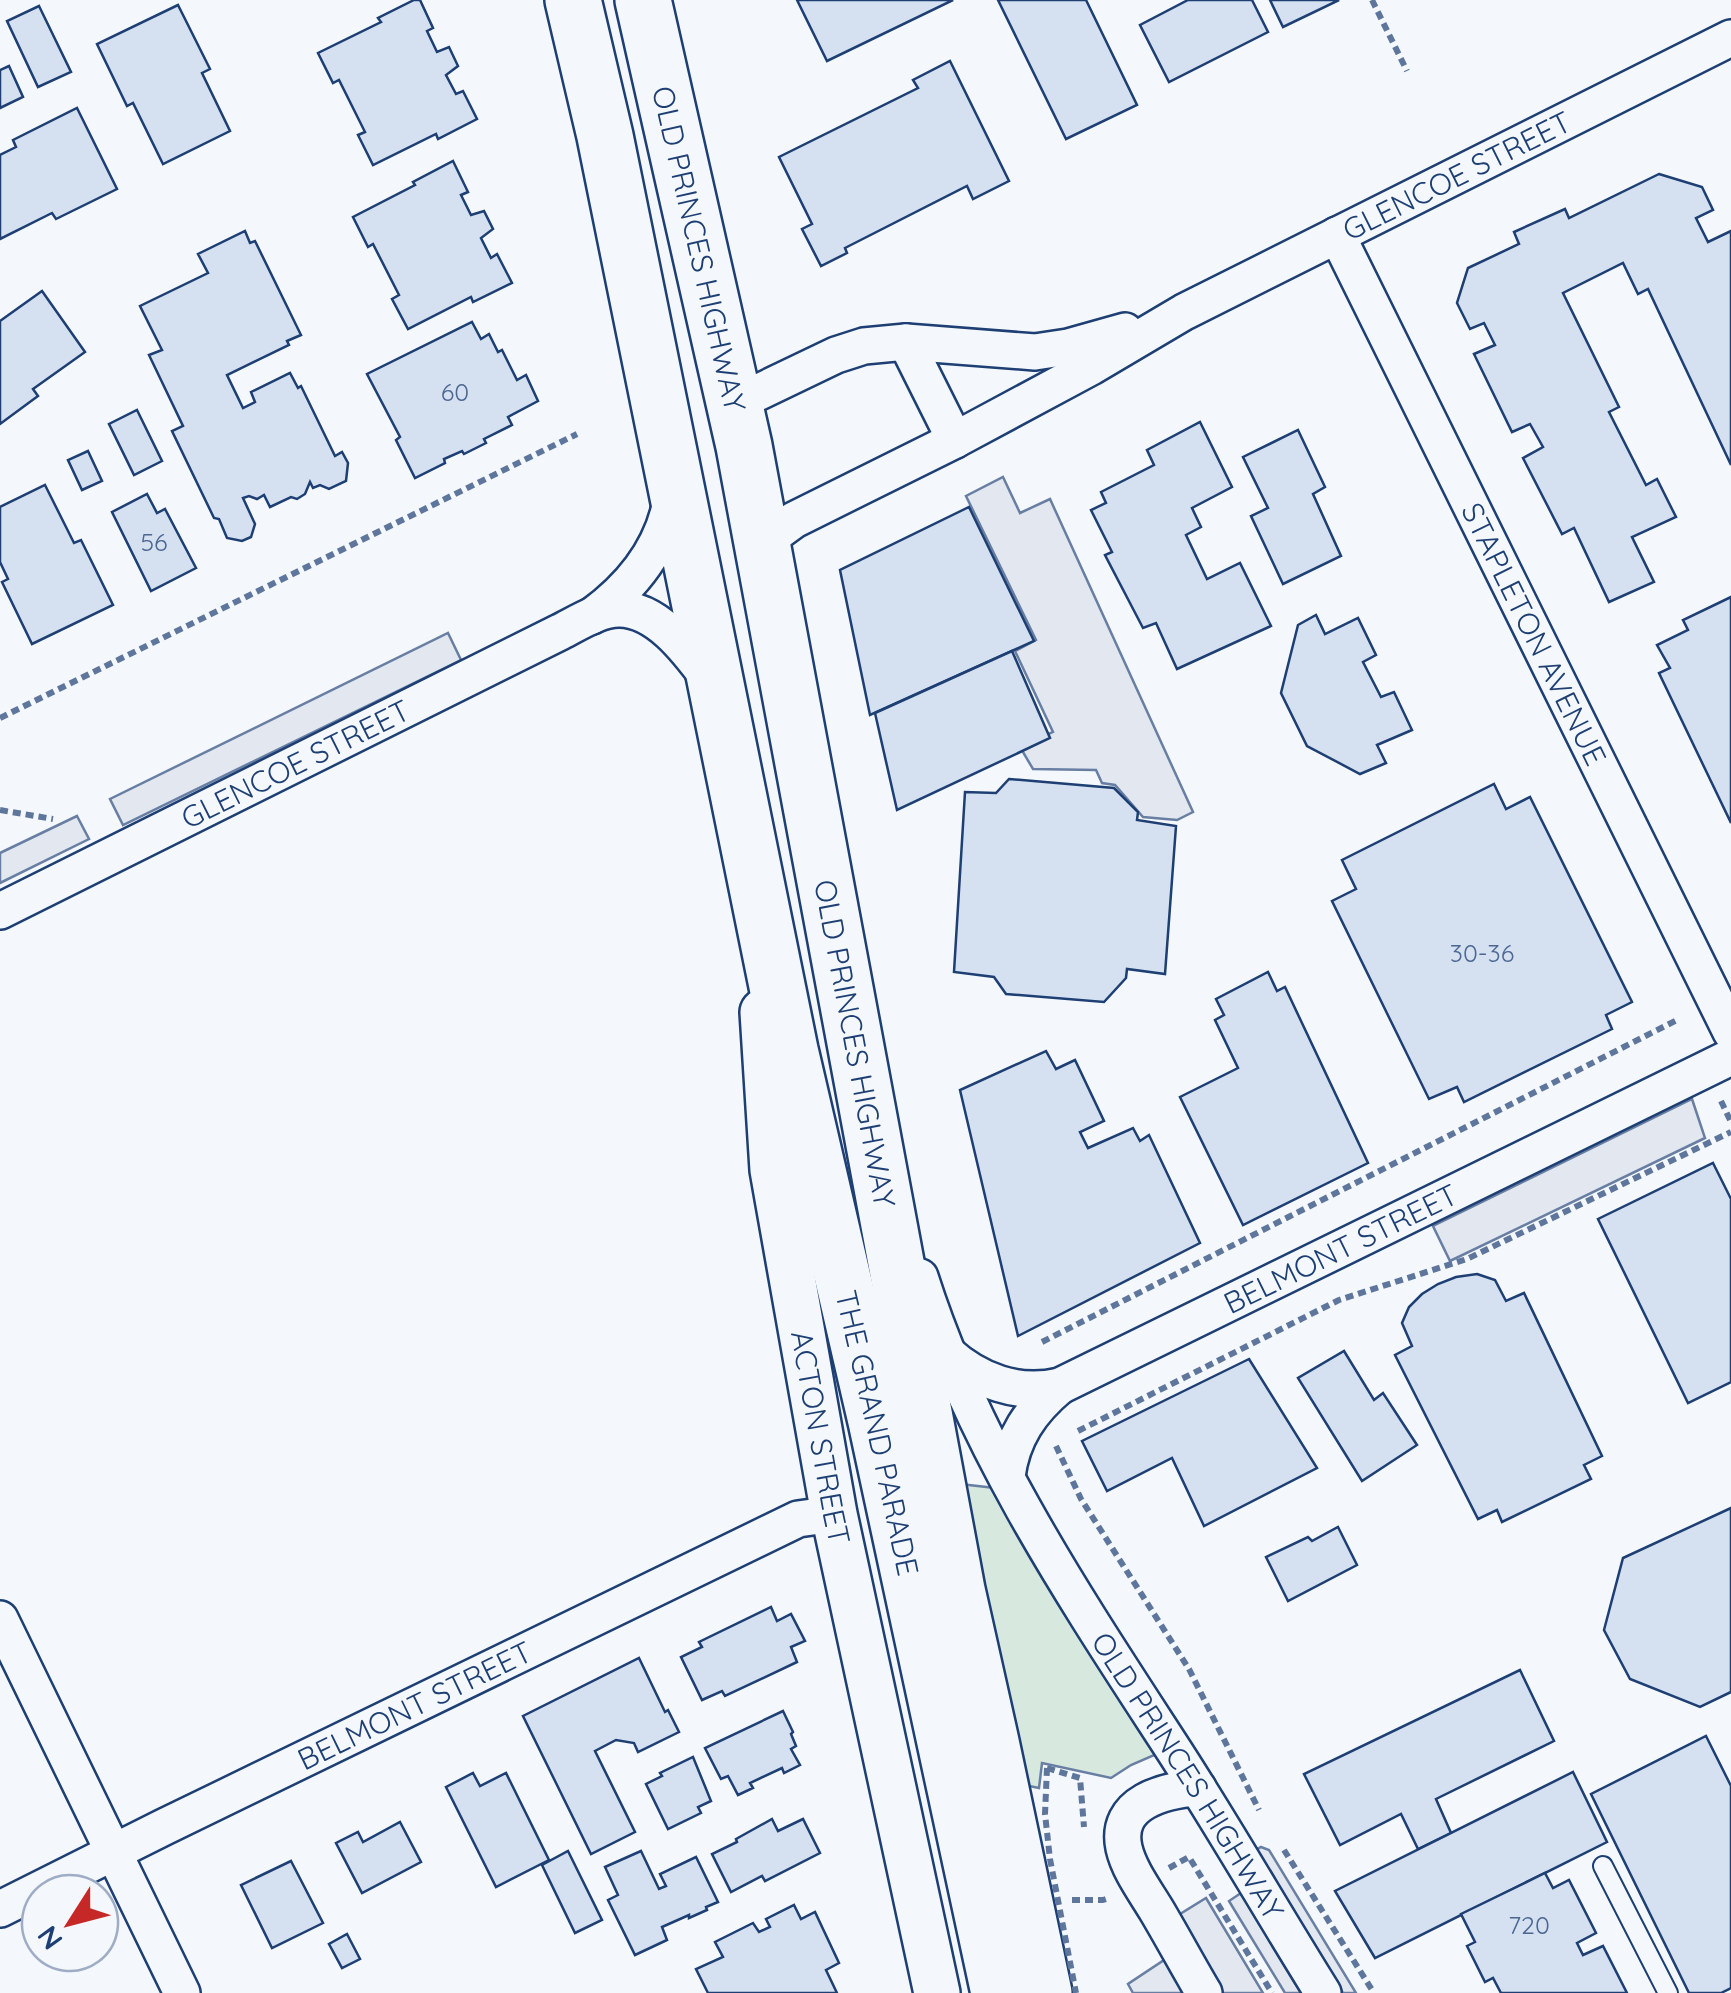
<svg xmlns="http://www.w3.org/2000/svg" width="1731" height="1993" viewBox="0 0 1731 1993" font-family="Quicksand,sans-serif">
	<rect width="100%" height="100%" fill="#f4f7fb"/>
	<path fill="#d7e8df" stroke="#687fa3" stroke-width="2.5" d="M960 1484 995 1488 1159 1753 1131 1765 1111 1778 1042 1763 1039 1788 1019 1784Z"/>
	<g fill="#e3e8f0" stroke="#687fa3" stroke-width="2.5">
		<path d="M1003 477 1020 513 1050 499 1193 812 1177 820 1143 817 1115 785 1102 783 1096 770 1033 769 1020 747 1053 732 1015 651 1036 640 966 496Z"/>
		<path d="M448 633 461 660 123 825 110 799Z"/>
		<path d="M77 816 89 839 0 883V853Z"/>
		<path d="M1692 1099 1705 1138 1450 1261 1433 1226Z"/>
		<path d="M1261 1847 1269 1850 1356 1993H1343L1256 1850Z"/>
		<path d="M1241 1893 1301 1993H1285L1229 1901Z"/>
		<path d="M1206 1898 1263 1993H1133L1128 1984 1179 1950 1164 1924Z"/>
	</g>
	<g fill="#d5e0f0" stroke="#1d3f73" stroke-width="2.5">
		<path d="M414 0H420L433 28 427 31 437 52 449 47 458 66 446 75 456 94 463 91 477 119 438 139 436 134 373 165 358 135 365 132 339 80 333 83 318 53 381 22 378 18Z"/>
		<path d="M797 0H953L827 61Z"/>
		<path d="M998 0H1086L1137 105 1066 139Z"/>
		<path d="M1188 0H1252L1268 32 1169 82 1140 25Z"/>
		<path d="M1270 0H1339L1283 27Z"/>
		<path d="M178 5 210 69 202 73 230 131 163 164 133 103 127 106 97 44Z"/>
		<path d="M39 6 71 72 38 87 7 21Z"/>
		<path d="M950 61 1009 181 973 199 967 186 845 248 847 253 821 266 802 229 812 224 779 157 918 88 913 80Z"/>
		<path d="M9 66 23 97 0 108V70Z"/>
		<path d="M77 108 117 189 56 219 52 213 0 239V155L16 147 13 140Z"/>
		<path d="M453 161 468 192 461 195 471 215 484 211 493 229 481 238 491 258 497 254 512 283 473 302 471 297 408 329 392 299 399 295 373 244 368 247 353 217 415 185 413 182Z"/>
		<path d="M1659 174 1702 187 1713 210 1696 218 1708 242 1731 231V465L1648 289 1638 294 1623 263 1563 293 1619 407 1609 412 1646 485 1657 479 1676 517 1632 537 1654 582 1609 602 1574 528 1562 534 1523 458 1543 447 1530 424 1512 432 1474 354 1495 345 1484 323 1470 329 1457 303 1468 268 1519 244 1514 232 1565 209 1569 218Z"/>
		<path d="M245 231 250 243 255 241 301 335 287 341 289 345 227 375 243 408 255 402 251 392 290 373 298 388 301 386 335 456 342 452 348 463 346 481 329 489 320 485 313 488 310 482 305 494 297 499 291 497 270 507 264 495 257 499 249 496 243 498 255 524 251 537 242 541 227 538 219 519 214 518 172 431 183 426 149 355 162 350 140 306 208 273 198 254Z"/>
		<path d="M42 291 85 352 33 389 38 396 0 424V321Z"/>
		<path d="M472 322 481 339 489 334 498 352 502 350 517 380 526 375 538 401 508 417 512 425 484 439 486 443 464 454 462 451 444 459 445 463 415 478 396 440 400 437 367 374Z"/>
		<path d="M137 410 162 461 134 475 109 424Z"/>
		<path d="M1200 422 1232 487 1192 508 1201 527 1186 535 1207 579 1240 563 1271 626 1177 669 1156 623 1143 628 1105 555 1112 552 1091 510 1106 503 1101 492 1154 465 1147 450Z"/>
		<path d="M1298 430 1325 487 1313 494 1341 556 1283 584 1251 516 1268 508 1243 457Z"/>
		<path d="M88 451 102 481 82 490 68 460Z"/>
		<path d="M45 485 74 543 81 540 113 605 32 644 2 582 8 579 0 562V507Z"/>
		<path d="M147 494 157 513 165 509 196 568 151 591 112 512Z"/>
		<path d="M969 507 1034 641 870 715 840 570Z"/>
		<path d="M1731 597V823L1659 673 1670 668 1657 645 1688 630 1683 620Z"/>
		<path d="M1316 615 1325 634 1358 618 1376 655 1363 662 1381 697 1394 692 1412 730 1377 745 1386 763 1360 774 1307 746 1281 693 1298 625Z"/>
		<path d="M1012 651 1050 738 897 810 875 713Z"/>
		<path d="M1009 779 1114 788 1138 812 1137 820 1176 826 1165 974 1127 969 1126 978 1104 1002 1006 994 994 977 954 972 965 792 996 793Z"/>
		<path d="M1494 784 1506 809 1530 797 1632 1002 1606 1015 1612 1029 1464 1102 1457 1087 1429 1099 1332 901 1356 889 1342 860Z"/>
		<path d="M1268 972 1277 991 1285 987 1368 1163 1243 1225 1180 1097 1238 1068 1215 1020 1224 1015 1216 999Z"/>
		<path d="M1046 1051 1056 1069 1075 1060 1104 1121 1080 1132 1088 1148 1133 1128 1140 1141 1149 1135 1200 1243 1018 1336 960 1090Z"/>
		<path d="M1713 1163 1731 1199V1382L1688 1403 1598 1219Z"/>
		<path d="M1477 1274 1495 1280 1506 1301 1524 1293 1602 1456 1584 1465 1591 1479 1502 1522 1497 1510 1478 1519 1395 1355 1412 1346 1402 1323 1409 1307 1422 1294 1438 1284 1456 1277Z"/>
		<path d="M1344 1351 1374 1400 1383 1393 1417 1445 1362 1481 1298 1378Z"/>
		<path d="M1249 1359 1317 1468 1204 1526 1172 1458 1107 1491 1082 1441Z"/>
		<path d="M1731 1508V1692L1700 1707 1630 1679 1604 1630 1623 1558Z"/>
		<path d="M1338 1527 1357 1565 1288 1601 1266 1557 1308 1537 1312 1541Z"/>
		<path d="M771 1607 777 1621 791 1614 805 1641 791 1647 797 1662 725 1696 722 1691 702 1700 681 1657 702 1647 699 1642Z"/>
		<path d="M639 1658 665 1712 668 1710 679 1732 638 1752 634 1743 616 1740 595 1751 635 1832 591 1854 523 1716Z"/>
		<path d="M1520 1670 1554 1741 1436 1799 1451 1833 1418 1849 1401 1814 1340 1845 1304 1774Z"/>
		<path d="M783 1711 793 1732 791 1734 796 1746 791 1749 800 1765 784 1773 782 1768 750 1783 753 1788 738 1795 728 1776 721 1779 705 1748Z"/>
		<path d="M1706 1736 1731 1786V1988L1721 1993H1689L1591 1794Z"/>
		<path d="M693 1757 711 1801 698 1807 701 1813 668 1829 646 1784 662 1776 660 1773Z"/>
		<path d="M1573 1772 1607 1842 1375 1958 1335 1891Z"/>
		<path d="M473 1773 480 1786 506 1773 549 1860 496 1887 446 1787Z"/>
		<path d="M772 1819 778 1831 803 1819 820 1853 765 1881 762 1876 731 1892 712 1854 737 1842 736 1839Z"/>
		<path d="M400 1822 421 1862 362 1893 336 1843 358 1832 363 1842Z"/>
		<path d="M568 1851 602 1920 575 1933 542 1865Z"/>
		<path d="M641 1851 659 1889 666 1886 660 1874 696 1857 718 1902 706 1907 707 1910 689 1918V1915L662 1927 667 1940 635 1955 608 1900 618 1895 605 1867Z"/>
		<path d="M291 1861 323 1923 272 1948 241 1885Z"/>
		<path d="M1545 1873 1553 1888 1569 1880 1596 1933 1577 1943 1583 1955 1603 1946 1627 1993H1501L1493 1978 1485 1982 1467 1946 1475 1942 1461 1914Z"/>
		<path d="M794 1905 801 1919 815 1912 839 1963 826 1970 837 1993H708L696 1969 723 1957 715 1942 753 1923 759 1932 770 1927 766 1919Z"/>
		<path d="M347 1934 360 1959 342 1968 329 1944Z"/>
	</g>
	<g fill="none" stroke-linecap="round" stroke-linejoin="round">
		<g stroke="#1d3f73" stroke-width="22">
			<path id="service" d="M1603 1866 1668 1993"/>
		</g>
		<g stroke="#1d3f73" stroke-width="40">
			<g id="minor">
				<path id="s1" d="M1337 235 1731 1032"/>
				<path d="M906 342 955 440"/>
				<path d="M736 403 836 355 864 346 906 342 1035 352 1068 347 1125 331"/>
				<path id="s2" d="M761 544 794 520 955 440 1091 367 1184 312 1731 38"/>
				<path d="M592 616C633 586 664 547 672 496"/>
				<path id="s3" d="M0 911 560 632C578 623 599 609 619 609 658 609 689 652 710 680"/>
				<path id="s4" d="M920 1277C975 1450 1077 1601 1175 1752 1226 1831 1273 1913 1323 1993"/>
				<path id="s5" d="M947 1353C978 1381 1018 1396 1060 1386L1731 1057"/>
				<path d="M1007 1476C1012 1438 1030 1411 1060 1386"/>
				<path d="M0 1619 182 1993"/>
				<path d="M1198 1788C1165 1790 1114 1802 1124 1848 1129 1870 1145 1891 1157 1911 1173 1938 1188 1966 1204 1993"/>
				<path id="s6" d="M0 1909 164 1827 798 1519 834 1514"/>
			</g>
		</g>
		<g stroke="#1d3f73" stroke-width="50">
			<g id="tertiary">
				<path id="s7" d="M763 1012 773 1170 834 1514 937 1993"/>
			</g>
		</g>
		<g stroke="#1d3f73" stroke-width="60">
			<g id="primary">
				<path id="s8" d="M573 0 605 136 790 1050 876 1421 999 1993"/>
				<path id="s9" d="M643 0 744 446 957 1590 991 1742 1044 1993"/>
			</g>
		</g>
		<g stroke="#5e769c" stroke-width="6" stroke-dasharray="8 5" stroke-linecap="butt">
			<path d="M1372 0 1407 71"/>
			<path d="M0 718 577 434"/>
			<path d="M0 810 53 819"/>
			<path d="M1721 1101 1731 1122"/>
			<path d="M1042 1342 1679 1019"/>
			<path d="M1078 1431 1339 1300 1467 1259 1731 1132"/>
			<path d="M1056 1446 1081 1499 1189 1669 1259 1810"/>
			<path d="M1047 1768 1080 1778 1084 1827"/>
			<path d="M1284 1850 1374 1993"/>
			<path d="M1169 1868 1189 1857 1272 1993"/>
			<path d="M1072 1900H1103L1109 1898"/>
		</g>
		<use href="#service" stroke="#f4f7fb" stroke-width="18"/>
		<use href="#minor" stroke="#f4f7fb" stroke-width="35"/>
		<use href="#tertiary" stroke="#f4f7fb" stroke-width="45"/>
		<use href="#primary" stroke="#f4f7fb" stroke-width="55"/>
		<path stroke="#5e769c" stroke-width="6" stroke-dasharray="8 5" stroke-linecap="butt" d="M1047 1768 1045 1814 1050 1859 1076 1993"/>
	</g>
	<g text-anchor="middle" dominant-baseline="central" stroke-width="8" stroke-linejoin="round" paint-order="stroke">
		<g font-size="25" fill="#4b6792">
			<text x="455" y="391">60</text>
			<text x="154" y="541">56</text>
			<text x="1482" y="952">30-36</text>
			<text x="1529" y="1924">720</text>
		</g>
		<g font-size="30" fill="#1d3f73" stroke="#f4f7fb">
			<text stroke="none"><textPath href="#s2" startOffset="788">GLENCOE STREET</textPath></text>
			<text stroke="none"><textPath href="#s9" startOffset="255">OLD PRINCES HIGHWAY</textPath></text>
			<text stroke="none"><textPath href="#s1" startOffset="445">STAPLETON AVENUE</textPath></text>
			<text stroke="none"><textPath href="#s3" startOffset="330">GLENCOE STREET</textPath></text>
			<text stroke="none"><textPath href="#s9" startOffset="1065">OLD PRINCES HIGHWAY</textPath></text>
			<text stroke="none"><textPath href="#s5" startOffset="435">BELMONT STREET</textPath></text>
			<text stroke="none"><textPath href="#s8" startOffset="1465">THE GRAND PARADE</textPath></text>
			<text stroke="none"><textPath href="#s7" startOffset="430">ACTON STREET</textPath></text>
			<text stroke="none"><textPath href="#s6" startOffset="462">BELMONT STREET</textPath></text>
			<text stroke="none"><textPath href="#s4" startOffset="568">OLD PRINCES HIGHWAY</textPath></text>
		</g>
	</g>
	<g transform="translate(70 1923) rotate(234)"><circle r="48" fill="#f4f7fb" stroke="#9eadc5" stroke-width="2.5"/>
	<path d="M0-8L18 38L0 25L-18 38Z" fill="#c62828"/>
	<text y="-15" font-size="28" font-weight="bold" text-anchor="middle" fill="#1d3f73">N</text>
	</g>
</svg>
